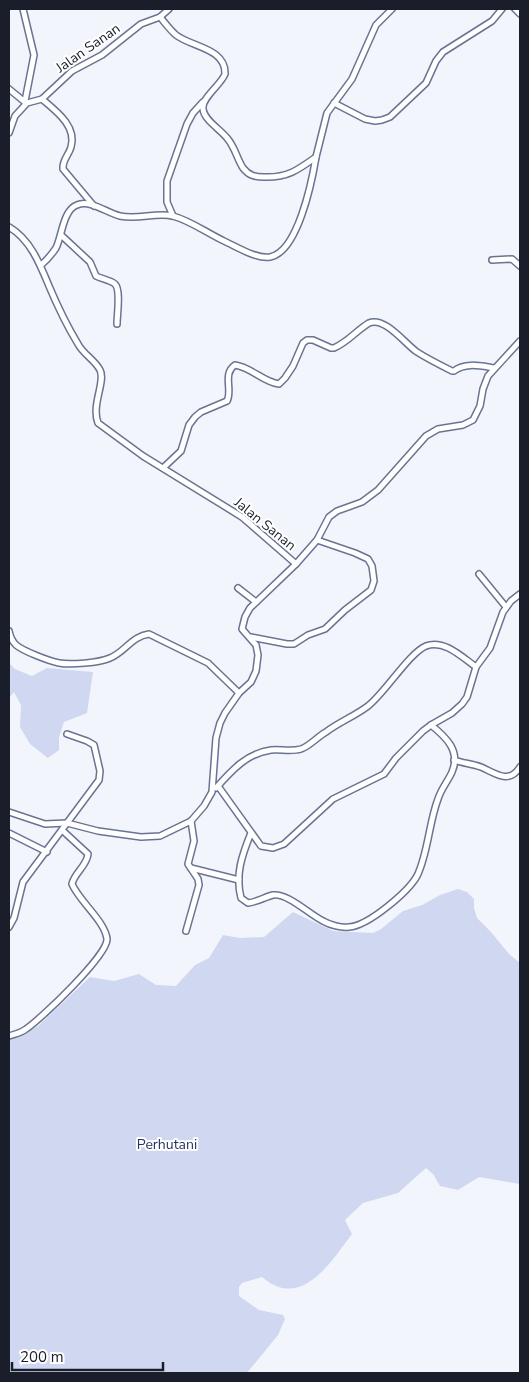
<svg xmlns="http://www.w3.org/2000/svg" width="529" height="1382" viewBox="0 0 529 1382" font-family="'Nunito Sans',sans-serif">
	<rect width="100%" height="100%" fill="#f3f5fd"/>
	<g fill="#cfd8f0">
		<path d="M9 663 15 669 32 676 47 668 93 672 87 713 64 722 59 737V750L48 758 30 744 20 727 21 705 14 692 9 698Z"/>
		<path d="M458 889 467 892 474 899V908L477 918 491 932 509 954 520 963V1184L479 1177 458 1190 440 1186 433 1174 426 1168 398 1193 363 1203 345 1220 352 1234C331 1262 301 1311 262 1277L242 1283 239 1287V1296L259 1310 283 1315 285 1319 278 1335 247 1373H9V1040L38 1026 90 977 114 981 139 974 156 985 176 986 195 965 209 958 223 935 240 938 264 937 293 912 333 931 373 933 381 929 403 911 422 905 440 895Z"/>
	</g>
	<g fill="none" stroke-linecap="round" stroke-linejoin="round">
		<g stroke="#697493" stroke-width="8">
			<g id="street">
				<path d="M23 9 34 55 25 101"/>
				<path d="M515 9 520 14"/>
				<path d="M160 17C165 23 170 30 176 35 191 47 226 48 225 74 221 85 201 98 203 109 204 120 220 129 227 138 235 147 237 159 243 168 249 176 256 177 264 177 287 178 298 170 316 157L327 113 352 79 376 25 392 9"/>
				<path d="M9 89 26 103"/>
				<path d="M42 99C56 111 77 126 71 147 69 155 62 160 63 169L94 206"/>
				<path d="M334 103 365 119 375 121 382 120 390 117 426 83 436 61 443 52 492 21 502 9"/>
				<path d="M9 133 15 116 27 103 42 99 72 71 102 55 141 24 160 17 169 9"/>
				<path d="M173 216 167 202V181L187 124 193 113 203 102"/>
				<path d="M9 227C30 239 40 264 49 286 57 305 67 326 78 344 83 354 95 360 100 370 106 381 91 405 98 423L143 456 242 517 296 564 250 608 245 617 242 629 256 645 258 655 256 671 251 682 239 693 225 713 220 723 216 738 212 792 204 806 191 821 160 836 141 837 98 831 67 823 45 824 9 812"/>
				<path d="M61 235 90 262 96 276C102 279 110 280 115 284 121 290 117 315 117 324"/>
				<path d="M492 260 512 259 520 266"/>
				<path d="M41 265C47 260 52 254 56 248 62 236 63 210 77 205 90 199 107 213 120 216 138 220 156 212 173 216 191 221 207 233 224 241 237 247 256 259 270 257 298 252 312 181 316 157"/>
				<path d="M163 468 181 451 189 425 195 417 201 412 227 401C233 390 222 374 235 365 251 367 263 382 279 384L285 378 293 366 303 343 307 340H313L331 348H334C348 342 357 330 369 323 385 316 406 345 417 352 428 359 440 365 452 371H454C465 362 481 366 494 368"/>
				<path d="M296 564 317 540 329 517 337 511 362 502 378 490 426 436 438 429 463 425 473 420 480 406 483 389 488 376 520 341"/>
				<path d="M479 574 506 607"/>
				<path d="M238 588 256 602"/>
				<path d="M9 631C10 636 12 641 16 645 23 651 49 661 59 663 70 665 99 663 110 658 125 652 132 636 149 634L208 663 239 693"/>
				<path d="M251 637 287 644H294L308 635 325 629 345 610 371 590 374 581 372 566 368 559 355 553 317 540"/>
				<path d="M454 760C462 763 473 764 481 767 495 773 509 785 520 767"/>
				<path d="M218 786 261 846 273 848 284 844 333 799 384 774 396 758 423 731 431 725 452 713 462 704 467 697 476 667 490 648 503 612 511 601 520 594"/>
				<path d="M216 788C231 771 247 753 271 750 281 749 291 752 301 749 310 746 317 737 326 732 339 722 355 716 368 706 385 693 409 653 426 646 444 639 462 657 476 667"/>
				<path d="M9 833 47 852"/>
				<path d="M251 833C242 855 235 875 241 898L248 903C257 902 265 897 273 895 288 893 310 915 323 921 330 925 341 928 349 927 368 926 408 892 417 876 428 854 429 822 438 799 441 789 448 781 452 772 461 751 446 737 431 725"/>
				<path d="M191 868 239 880"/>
				<path d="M9 927 14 918 23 882 99 780 100 771 94 745 87 741 67 734"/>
				<path d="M186 931 199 885 198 879 188 864 194 841 191 821"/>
				<path d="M9 1036C15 1034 21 1033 26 1029 41 1019 108 955 107 939 105 921 79 901 72 884 74 873 87 866 88 854L62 830"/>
			</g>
		</g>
		<use href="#street" stroke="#fff" stroke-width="5"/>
	</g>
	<g text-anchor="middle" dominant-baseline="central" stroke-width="4" stroke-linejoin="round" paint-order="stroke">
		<g font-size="14" fill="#1a1e2b" stroke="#fff">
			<text transform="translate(88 48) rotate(-35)">Jalan Sanan</text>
			<text transform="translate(265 524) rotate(39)">Jalan Sanan</text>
		</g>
		<g font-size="14" fill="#263562" stroke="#fff">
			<text x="167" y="1144">Perhutani</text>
		</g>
	</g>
	<rect width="529" height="1382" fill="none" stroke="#1a1e2b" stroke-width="20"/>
	<path d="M12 1362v8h151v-8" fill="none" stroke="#1a1e2b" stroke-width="2.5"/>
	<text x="20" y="1362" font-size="15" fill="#1a1e2b" stroke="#ffffff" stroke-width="4" paint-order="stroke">200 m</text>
</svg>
